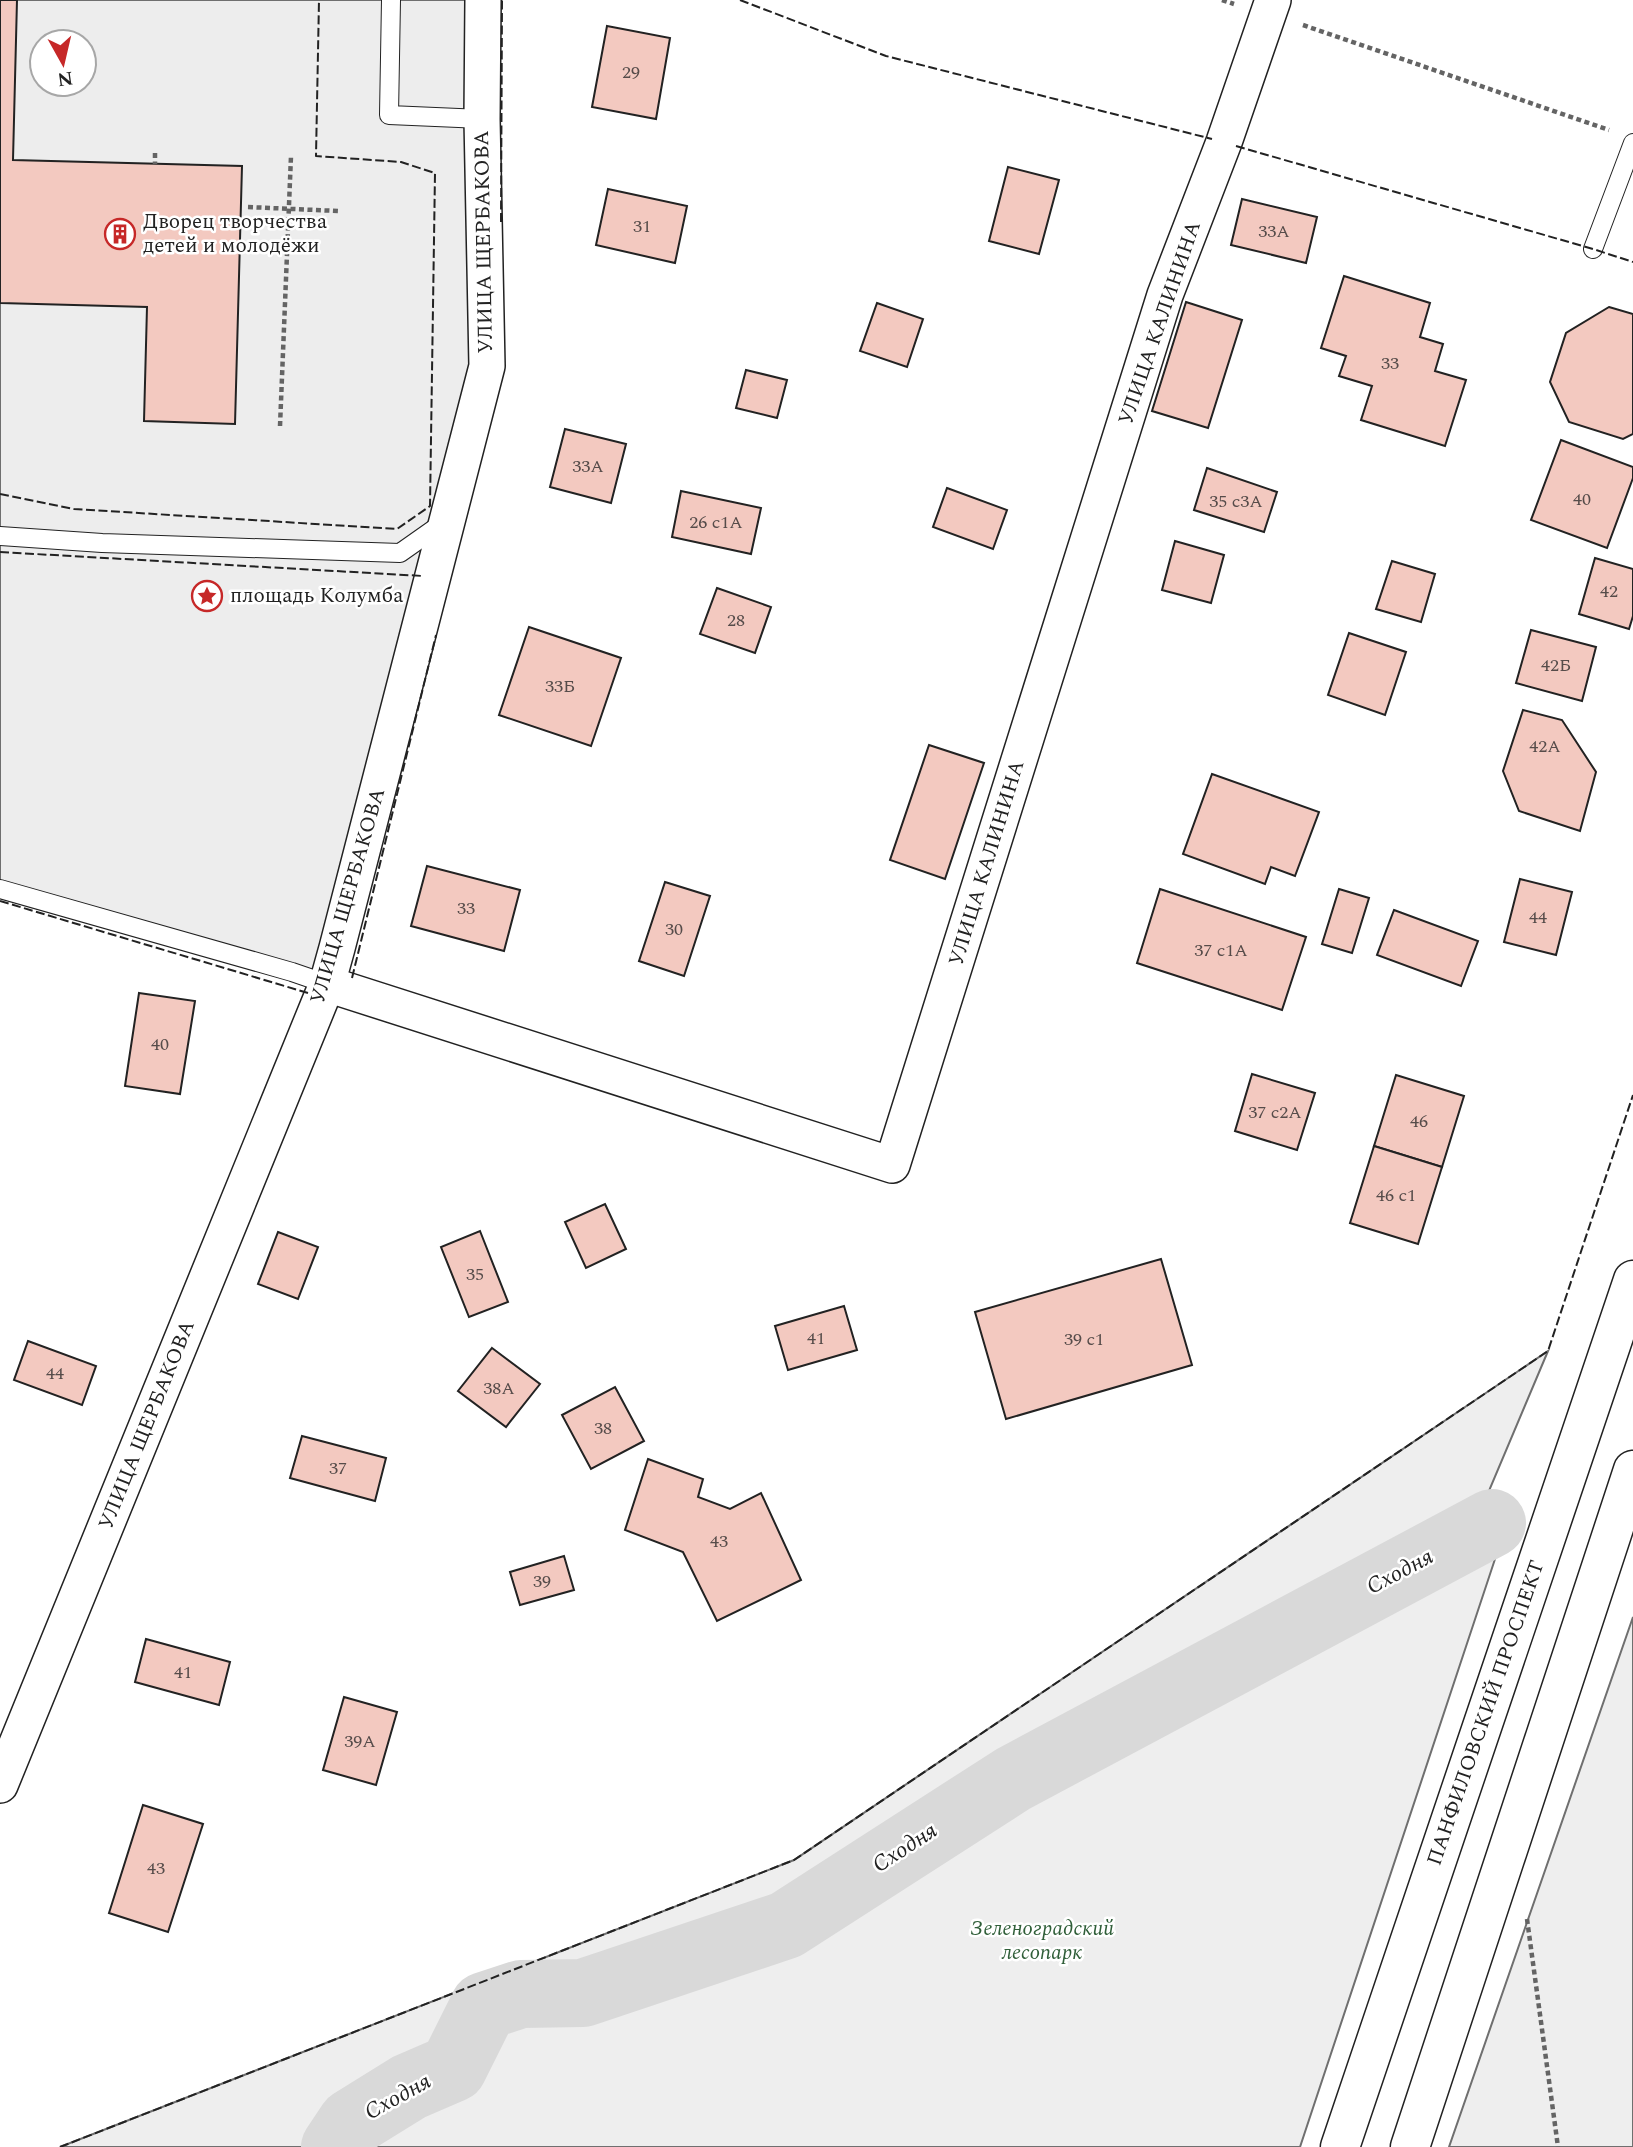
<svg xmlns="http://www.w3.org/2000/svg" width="1633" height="2147" viewBox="0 0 1633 2147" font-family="Spectral,serif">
	<rect width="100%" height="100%" fill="#fff"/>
	<g fill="#eee" stroke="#6f6f6f" stroke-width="2">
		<path d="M1548 1351 1456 1569 1463 1571 1477 1539 1501 1541 1300 2147H60L794 1860Z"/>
		<path d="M1633 1617V2147H1449Z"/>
	</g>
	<path fill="#ededed" stroke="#6f6f6f" stroke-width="2" fill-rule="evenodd" d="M0 0H473L469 373 317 982 0 884ZM42 42H84V84H42Z"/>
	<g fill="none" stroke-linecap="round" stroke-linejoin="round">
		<path stroke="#d9d9d9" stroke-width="68" d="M335 2147 351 2123 409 2087 453 2068 484 2006 521 1994 583 1993 786 1925 1013 1779 1492 1523"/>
	</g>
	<g fill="#f3c9c0" stroke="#222" stroke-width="2">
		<path d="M0 0H17L13 160 242 166 235 424 144 421 147 307 0 303Z"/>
		<path d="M607 26 670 38 656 119 592 107Z"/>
		<path d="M1008 167 1059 180 1039 254 989 241Z"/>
		<path d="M608 189 687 206 675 263 596 245Z"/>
		<path d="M1242 199 1317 217 1306 263 1231 245Z"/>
		<path d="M1344 276 1430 303 1420 337 1443 344 1435 371 1466 380 1445 446 1361 420 1372 386 1339 376 1346 356 1321 348Z"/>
		<path d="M1186 302 1242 320 1208 428 1152 411Z"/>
		<path d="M877 303 923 319 907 367 860 351Z"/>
		<path d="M1609 307 1633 314V434L1623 439 1569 422 1550 382 1566 333Z"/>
		<path d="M746 370 787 380 777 418 736 408Z"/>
		<path d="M565 429 626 444 611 503 550 487Z"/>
		<path d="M1561 440 1633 467V478L1607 548 1531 520Z"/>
		<path d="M1207 468 1277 492 1264 532 1194 510Z"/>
		<path d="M947 488 1007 510 993 549 933 527Z"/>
		<path d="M681 491 761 508 751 554 672 537Z"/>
		<path d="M1175 541 1224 555 1211 603 1162 590Z"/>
		<path d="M1595 558 1633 569V616L1629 629 1579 614Z"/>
		<path d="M1392 561 1435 574 1421 622 1376 609Z"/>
		<path d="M717 588 771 607 755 653 700 634Z"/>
		<path d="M529 627 621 658 591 746 499 715Z"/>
		<path d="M1531 630 1596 647 1582 701 1516 683Z"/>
		<path d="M1349 633 1406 652 1385 715 1328 695Z"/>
		<path d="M1523 710 1562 720 1596 772 1580 831 1519 811 1503 771Z"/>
		<path d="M929 745 984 763 945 879 890 860Z"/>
		<path d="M1212 774 1319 812 1295 876 1271 867 1265 884 1183 854Z"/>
		<path d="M427 866 520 890 504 951 411 926Z"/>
		<path d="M1520 879 1572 892 1556 955 1504 942Z"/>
		<path d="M665 882 710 896 684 976 639 961Z"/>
		<path d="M1160 889 1306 937 1282 1010 1137 963Z"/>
		<path d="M1339 889 1369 898 1352 953 1322 944Z"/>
		<path d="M1394 910 1478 941 1461 986 1377 955Z"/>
		<path d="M139 993 195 1001 180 1094 125 1086Z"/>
		<path d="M1252 1074 1315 1093 1297 1150 1235 1131Z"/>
		<path d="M1396 1075 1464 1096 1442 1167 1374 1146Z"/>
		<path d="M1374 1146 1442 1167 1418 1244 1350 1223Z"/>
		<path d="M605 1204 626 1249 586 1268 565 1222Z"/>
		<path d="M480 1231 508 1302 469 1317 441 1247Z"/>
		<path d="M278 1232 318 1247 298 1299 258 1284Z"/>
		<path d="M1161 1259 1192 1365 1006 1419 975 1312Z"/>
		<path d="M844 1306 857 1350 788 1370 775 1326Z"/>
		<path d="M28 1341 96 1366 82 1405 14 1380Z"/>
		<path d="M492 1348 540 1384 506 1427 458 1391Z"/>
		<path d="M615 1387 644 1441 591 1469 562 1415Z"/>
		<path d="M302 1436 386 1458 375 1501 290 1478Z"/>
		<path d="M648 1459 703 1479 698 1497 730 1509 761 1493 801 1580 717 1621 683 1552 625 1530Z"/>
		<path d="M564 1556 574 1590 520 1605 510 1572Z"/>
		<path d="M146 1639 230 1662 219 1705 135 1682Z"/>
		<path d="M344 1697 397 1712 376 1785 323 1770Z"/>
		<path d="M143 1805 203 1824 168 1932 109 1913Z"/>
	</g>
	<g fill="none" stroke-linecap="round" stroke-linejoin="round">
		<g stroke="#222" stroke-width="20">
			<g id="lane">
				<path d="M391 0 389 115 482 119"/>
				<path d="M1593 249 1633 143"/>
				<path d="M0 536 102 543 400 553 444 522"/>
				<path d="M0 889 292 972 327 984"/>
			</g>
		</g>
		<g stroke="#222" stroke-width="38">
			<g id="street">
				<path d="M327 984 892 1165 1165 295 1224 142 1273 0"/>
				<path d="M0 1785 327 984 337 948 487 366 482 119 483 0"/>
			</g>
		</g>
		<g stroke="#222" stroke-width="41">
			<g id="primary">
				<path d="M1340 2147 1633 1280"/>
				<path d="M1410 2147 1633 1470"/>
			</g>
		</g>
		<g stroke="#646464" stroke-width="4.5" stroke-dasharray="5 3.5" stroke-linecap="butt">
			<path d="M1222 0 1234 4"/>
			<path d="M1303 25 1609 130"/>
			<path d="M155 153V164"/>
			<path d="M248 207 338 211"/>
			<path d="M280 426 291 156"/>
			<path d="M1527 1919 1558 2147"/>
		</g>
		<use href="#lane" stroke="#fff" stroke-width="18"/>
		<use href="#street" stroke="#fff" stroke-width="35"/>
		<use href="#primary" stroke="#fff" stroke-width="38"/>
		<g stroke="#222" stroke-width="2" stroke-dasharray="9 3.5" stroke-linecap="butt">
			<path d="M740 0 886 56 1212 139"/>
			<path d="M1236 146 1593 249 1633 262"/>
			<path d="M501 222 502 0"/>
			<path d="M0 494 74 509 397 529 430 506 435 173 401 162 316 156 319 0"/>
			<path d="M0 552 423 576"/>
			<path d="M0 901 308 993"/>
			<path d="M352 978 436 635"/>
			<path d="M60 2147 794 1860 1548 1351 1633 1095"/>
		</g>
	</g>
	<defs>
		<g id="building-ring" transform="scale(1.575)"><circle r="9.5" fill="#fff" stroke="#c62828" stroke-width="1.5"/><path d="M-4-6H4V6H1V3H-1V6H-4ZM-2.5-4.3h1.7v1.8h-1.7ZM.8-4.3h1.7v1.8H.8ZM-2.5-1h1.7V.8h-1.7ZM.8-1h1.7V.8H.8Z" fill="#c62828"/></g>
		<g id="sight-ring" transform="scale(1.575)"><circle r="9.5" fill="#fff" stroke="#c62828" stroke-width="1.5"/><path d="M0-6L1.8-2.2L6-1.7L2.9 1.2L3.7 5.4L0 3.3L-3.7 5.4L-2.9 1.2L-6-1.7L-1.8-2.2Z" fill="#c62828"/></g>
	</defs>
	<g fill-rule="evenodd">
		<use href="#building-ring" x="120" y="234"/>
		<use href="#sight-ring" x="207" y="596"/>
	</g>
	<g text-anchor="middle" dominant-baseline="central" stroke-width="5" stroke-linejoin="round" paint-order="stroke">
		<g font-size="18" fill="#564c4a">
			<text x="631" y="72">29</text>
			<text x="642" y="226">31</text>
			<text x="1274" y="231">33А</text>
			<text x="1390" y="363">33</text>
			<text x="588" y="466">33А</text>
			<text x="1582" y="499">40</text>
			<text x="1236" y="501">35 с3А</text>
			<text x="716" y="522">26 с1А</text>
			<text x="1609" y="591">42</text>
			<text x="736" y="620">28</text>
			<text x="1556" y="665">42Б</text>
			<text x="560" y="686">33Б</text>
			<text x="1545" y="746">42А</text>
			<text x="466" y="908">33</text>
			<text x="1538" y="917">44</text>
			<text x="674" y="929">30</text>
			<text x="1221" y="950">37 с1А</text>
			<text x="160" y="1044">40</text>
			<text x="1275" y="1112">37 с2А</text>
			<text x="1419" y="1121">46</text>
			<text x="1396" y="1195">46 с1</text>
			<text x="475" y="1274">35</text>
			<text x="816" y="1338">41</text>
			<text x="1084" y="1339">39 с1</text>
			<text x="55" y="1373">44</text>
			<text x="499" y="1388">38А</text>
			<text x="603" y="1428">38</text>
			<text x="338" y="1468">37</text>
			<text x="719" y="1541">43</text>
			<text x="542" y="1581">39</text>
			<text x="183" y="1672">41</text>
			<text x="360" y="1741">39А</text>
			<text x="156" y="1868">43</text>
		</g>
		<g font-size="21" fill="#222" stroke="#fff" text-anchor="start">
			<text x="143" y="222">Дворец творчества<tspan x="143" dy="24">детей и молодёжи</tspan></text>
			<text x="230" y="596">площадь Колумба</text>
		</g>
		<g font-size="21" fill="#222" stroke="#fff">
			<text transform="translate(484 242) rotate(-91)">УЛИЦА ЩЕРБАКОВА</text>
			<text transform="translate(1160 323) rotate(-71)">УЛИЦА КАЛИНИНА</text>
			<text transform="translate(987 863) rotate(-73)">УЛИЦА КАЛИНИНА</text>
			<text transform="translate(348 896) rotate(-74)">УЛИЦА ЩЕРБАКОВА</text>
			<text transform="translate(147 1425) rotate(-68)">УЛИЦА ЩЕРБАКОВА</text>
			<text transform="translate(1486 1713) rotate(-71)">ПАНФИЛОВСКИЙ ПРОСПЕКТ</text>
		</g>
		<g font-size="21" font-style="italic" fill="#2f5e38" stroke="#fff">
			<text x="1042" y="1929">Зеленоградский<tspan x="1042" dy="24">лесопарк</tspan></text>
		</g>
		<g font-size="23" font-style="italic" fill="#222" stroke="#fff">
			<text transform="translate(1400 1572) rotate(-28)">Сходня</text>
			<text transform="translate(905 1848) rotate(-33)">Сходня</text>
			<text transform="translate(398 2097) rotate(-29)">Сходня</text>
		</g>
	</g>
	<g transform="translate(63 63) rotate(172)"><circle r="33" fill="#ffffff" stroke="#a7a7a7" stroke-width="2"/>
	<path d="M0-5L12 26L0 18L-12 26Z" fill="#c62828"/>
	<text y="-10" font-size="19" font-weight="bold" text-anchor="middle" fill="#222222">N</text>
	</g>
</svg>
